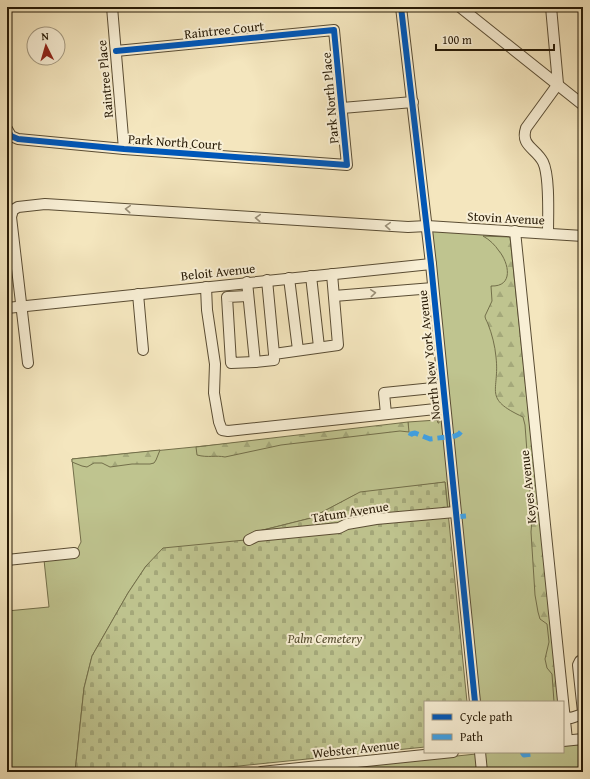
<svg xmlns="http://www.w3.org/2000/svg" width="590" height="779" viewBox="0 0 590 779" font-family="'Gentium Book Plus',serif">
	<defs>
		<pattern id="forest-firs" width="22" height="20" patternUnits="userSpaceOnUse"><rect width="22" height="20" fill="#bfc48f"/><path d="M5 1l3.5 6h-7zM16 11l3.5 6h-7z" fill="#a4a87a"/></pattern>
		<pattern id="cemetery-stones" width="16" height="16" patternUnits="userSpaceOnUse"><rect width="16" height="16" fill="#bfc48f"/><path d="M2 7V4a2 2 0 0 1 4 0v3zM10 15v-3a2 2 0 0 1 4 0v3z" fill="#a4a87a"/></pattern>
	</defs>
	<rect width="100%" height="100%" fill="#f4e6be"/>
	<filter id="stains"><feTurbulence type="fractalNoise" baseFrequency=".005" numOctaves="4"/><feColorMatrix values="0 0 0 0 .2 0 0 0 0 .09 0 0 0 0 .02 0 0 0 .5 -.17"/></filter>
	<radialGradient id="worn" r=".72"><stop offset=".6" stop-color="#630" stop-opacity="0"/><stop offset="1" stop-color="#630" stop-opacity=".3"/></radialGradient>
	<g fill="#bfc48f" stroke="#736f4a">
		<path d="M432 228 510 233 557 702H476Z"/>
		<path d="M438 413H441L443 435 441 436 442 439H444L450 505 448 510 445 482 355 495 311 518 255 532 245 540 146 566 128 593 92 656 84 688 75 772H10L7 739V611L49 607 44 560 77 550 81 542 72 459 408 426V422L437 420 438 423H439Z"/>
		<path d="M583 743V772H487L485 753 496 752H563V745Z"/>
		<path d="M476 754 478 772H305Z"/>
	</g>
	<g fill="url(#forest-firs)" stroke="#736f4a">
		<path d="M483 236 510 237 559 702H554L552 674 547 668 545 659 549 642 547 624 540 619 538 612 535 595 531 532 532 519 525 425 523 417C482 398 500 392 496 357 495 346 492 334 488 324 487 321 485 319 485 316L492 301 491 286C514 287 509 263 499 251 495 245 490 240 483 236Z"/>
		<path d="M408 422 409 432 400 431 281 445 225 457C216 455 208 458 197 455L196 447Z"/>
		<path d="M160 450 156 460 154 463 150 464H132L110 467 102 463H94L87 467 82 466 72 462V459Z"/>
	</g>
	<path fill="url(#cemetery-stones)" stroke="#736f4a" d="M445 482 467 702H425V747L180 772H75L84 688 92 656 128 593 146 566 163 548 245 540 255 532 311 518 360 492Z"/>
	<g fill="none" stroke-linecap="round" stroke-linejoin="round">
		<g stroke="#5a4d34" stroke-width="12">
			<g id="minor">
				<path d="M112 7 124 149"/>
				<path d="M401 7 431 264 475 702"/>
				<path d="M460 7 583 105"/>
				<path d="M342 108 413 102"/>
				<path d="M7 129 11 136 18 139 124 149 347 165 334 30 116 51"/>
				<path d="M515 231 567 740"/>
				<path d="M548 233C548 216 550 176 543 162 536 148 520 146 526 128L558 84 551 7"/>
				<path d="M311 276 319 347"/>
				<path d="M289 278 298 350"/>
				<path d="M267 280 274 354"/>
				<path d="M247 282 255 362 274 360V354L338 345 332 274"/>
				<path d="M206 287 207 310 215 364 214 393 219 422 222 430 228 431 445 408"/>
				<path d="M138 294 143 350"/>
				<path d="M248 296 227 297 231 363 255 362"/>
				<path d="M334 296 433 288"/>
				<path d="M7 308 431 264"/>
				<path d="M28 363 11 217 13 210 18 207 45 204 408 227 427 226 583 236"/>
				<path d="M386 414 384 393 443 387"/>
				<path d="M249 540 257 536 339 528 347 524 376 519 455 512"/>
				<path d="M7 560 74 553"/>
				<path d="M583 661H580L578 665 583 712"/>
				<path d="M565 717 571 718 583 714"/>
				<path d="M563 741 583 739"/>
				<path d="M480 752 482 772"/>
				<path d="M261 772 453 752"/>
			</g>
		</g>
		<use href="#minor" stroke="#f8efd5" stroke-width="10"/>
		<g stroke="#3ea2e9" stroke-width="5" stroke-dasharray="10 5" stroke-linecap="butt">
			<path d="M410 436 411 434 415 433 430 439 455 436 459 434 464 428"/>
			<path d="M456 517 467 516"/>
			<path d="M522 752 524 755 533 754"/>
		</g>
		<g stroke="#f8efd5" stroke-width="8">
			<g id="cycleway">
				<path d="M401 7 431 264 475 702"/>
				<path d="M7 129 11 136 18 139 124 149 347 165 334 30 116 51"/>
			</g>
		</g>
		<use href="#cycleway" stroke="#0057b8" stroke-width="6"/>
	</g>
	<defs><path id="oneway-chevron" d="M-2-3.5L2.5 0L-2 3.5" fill="none" stroke-width="1.6" stroke-linecap="round" stroke-linejoin="round"/></defs>
	<g stroke="#9a8f78">
		<use href="#oneway-chevron" transform="translate(128 209) rotate(-176)"/>
		<use href="#oneway-chevron" transform="translate(258 218) rotate(-177)"/>
		<use href="#oneway-chevron" transform="translate(388 226) rotate(-176)"/>
		<use href="#oneway-chevron" transform="translate(373 293) rotate(-5)"/>
	</g>
	<g text-anchor="middle" dominant-baseline="central" stroke-width="4" stroke-linejoin="round" paint-order="stroke">
		<g font-size="13" fill="#271a06" stroke="#f8efd5">
			<text transform="translate(224 30) rotate(-6)">Raintree Court</text>
			<text transform="translate(105 79) rotate(-95)">Raintree Place</text>
			<text transform="translate(330 98) rotate(-95)">Park North Place</text>
			<text transform="translate(175 142) rotate(4)">Park North Court</text>
			<text transform="translate(506 218) rotate(3)">Stovin Avenue</text>
			<text transform="translate(218 272) rotate(-6)">Beloit Avenue</text>
			<text transform="translate(429 355) rotate(-96)">North New York Avenue</text>
			<text transform="translate(528 487) rotate(-96)">Keyes Avenue</text>
			<text transform="translate(350 512) rotate(-9)">Tatum Avenue</text>
			<text transform="translate(356 749) rotate(-6)">Webster Avenue</text>
		</g>
		<g font-size="13" font-style="italic" fill="#554d2f" stroke="#f8efd5">
			<text x="325" y="638">Palm Cemetery</text>
		</g>
	</g>
	<rect width="590" height="779" fill="none" stroke="#f4e6be" stroke-width="24"/>
	<rect x="8" y="8" width="574" height="763" fill="none" stroke="#271a06" stroke-width="2"/>
	<rect x="12" y="12" width="566" height="755" fill="none" stroke="#271a06"/>
	<rect x="424" y="701" width="140" height="52" fill="#f8efd5" stroke="#a49a82"/>
	<rect x="432" y="714" width="20" height="6" fill="#0057b8" stroke="#a49a82"/>
	<text x="460" y="721" font-size="12" fill="#271a06">Cycle path</text>
	<rect x="432" y="734" width="20" height="6" fill="#3ea2e9" stroke="#a49a82"/>
	<text x="460" y="741" font-size="12" fill="#271a06">Path</text>
	<g transform="translate(46 46) rotate(355)"><circle r="19" fill="#f8efd5" stroke="#a49a82"/>
	<path d="M0-3L7 15L0 10L-7 15Z" fill="#8f2418"/>
	<text y="-6" font-size="11" font-weight="bold" text-anchor="middle" fill="#271a06">N</text>
	</g>
	<path d="M436 44v6h118v-6" fill="none" stroke="#271a06" stroke-width="2"/>
	<text x="442" y="44" font-size="12" fill="#271a06" stroke="#f8efd5" stroke-width="3" paint-order="stroke">100 m</text>
	<rect width="100%" height="100%" filter="url(#stains)"/>
	<rect width="100%" height="100%" fill="url(#worn)"/>
</svg>
